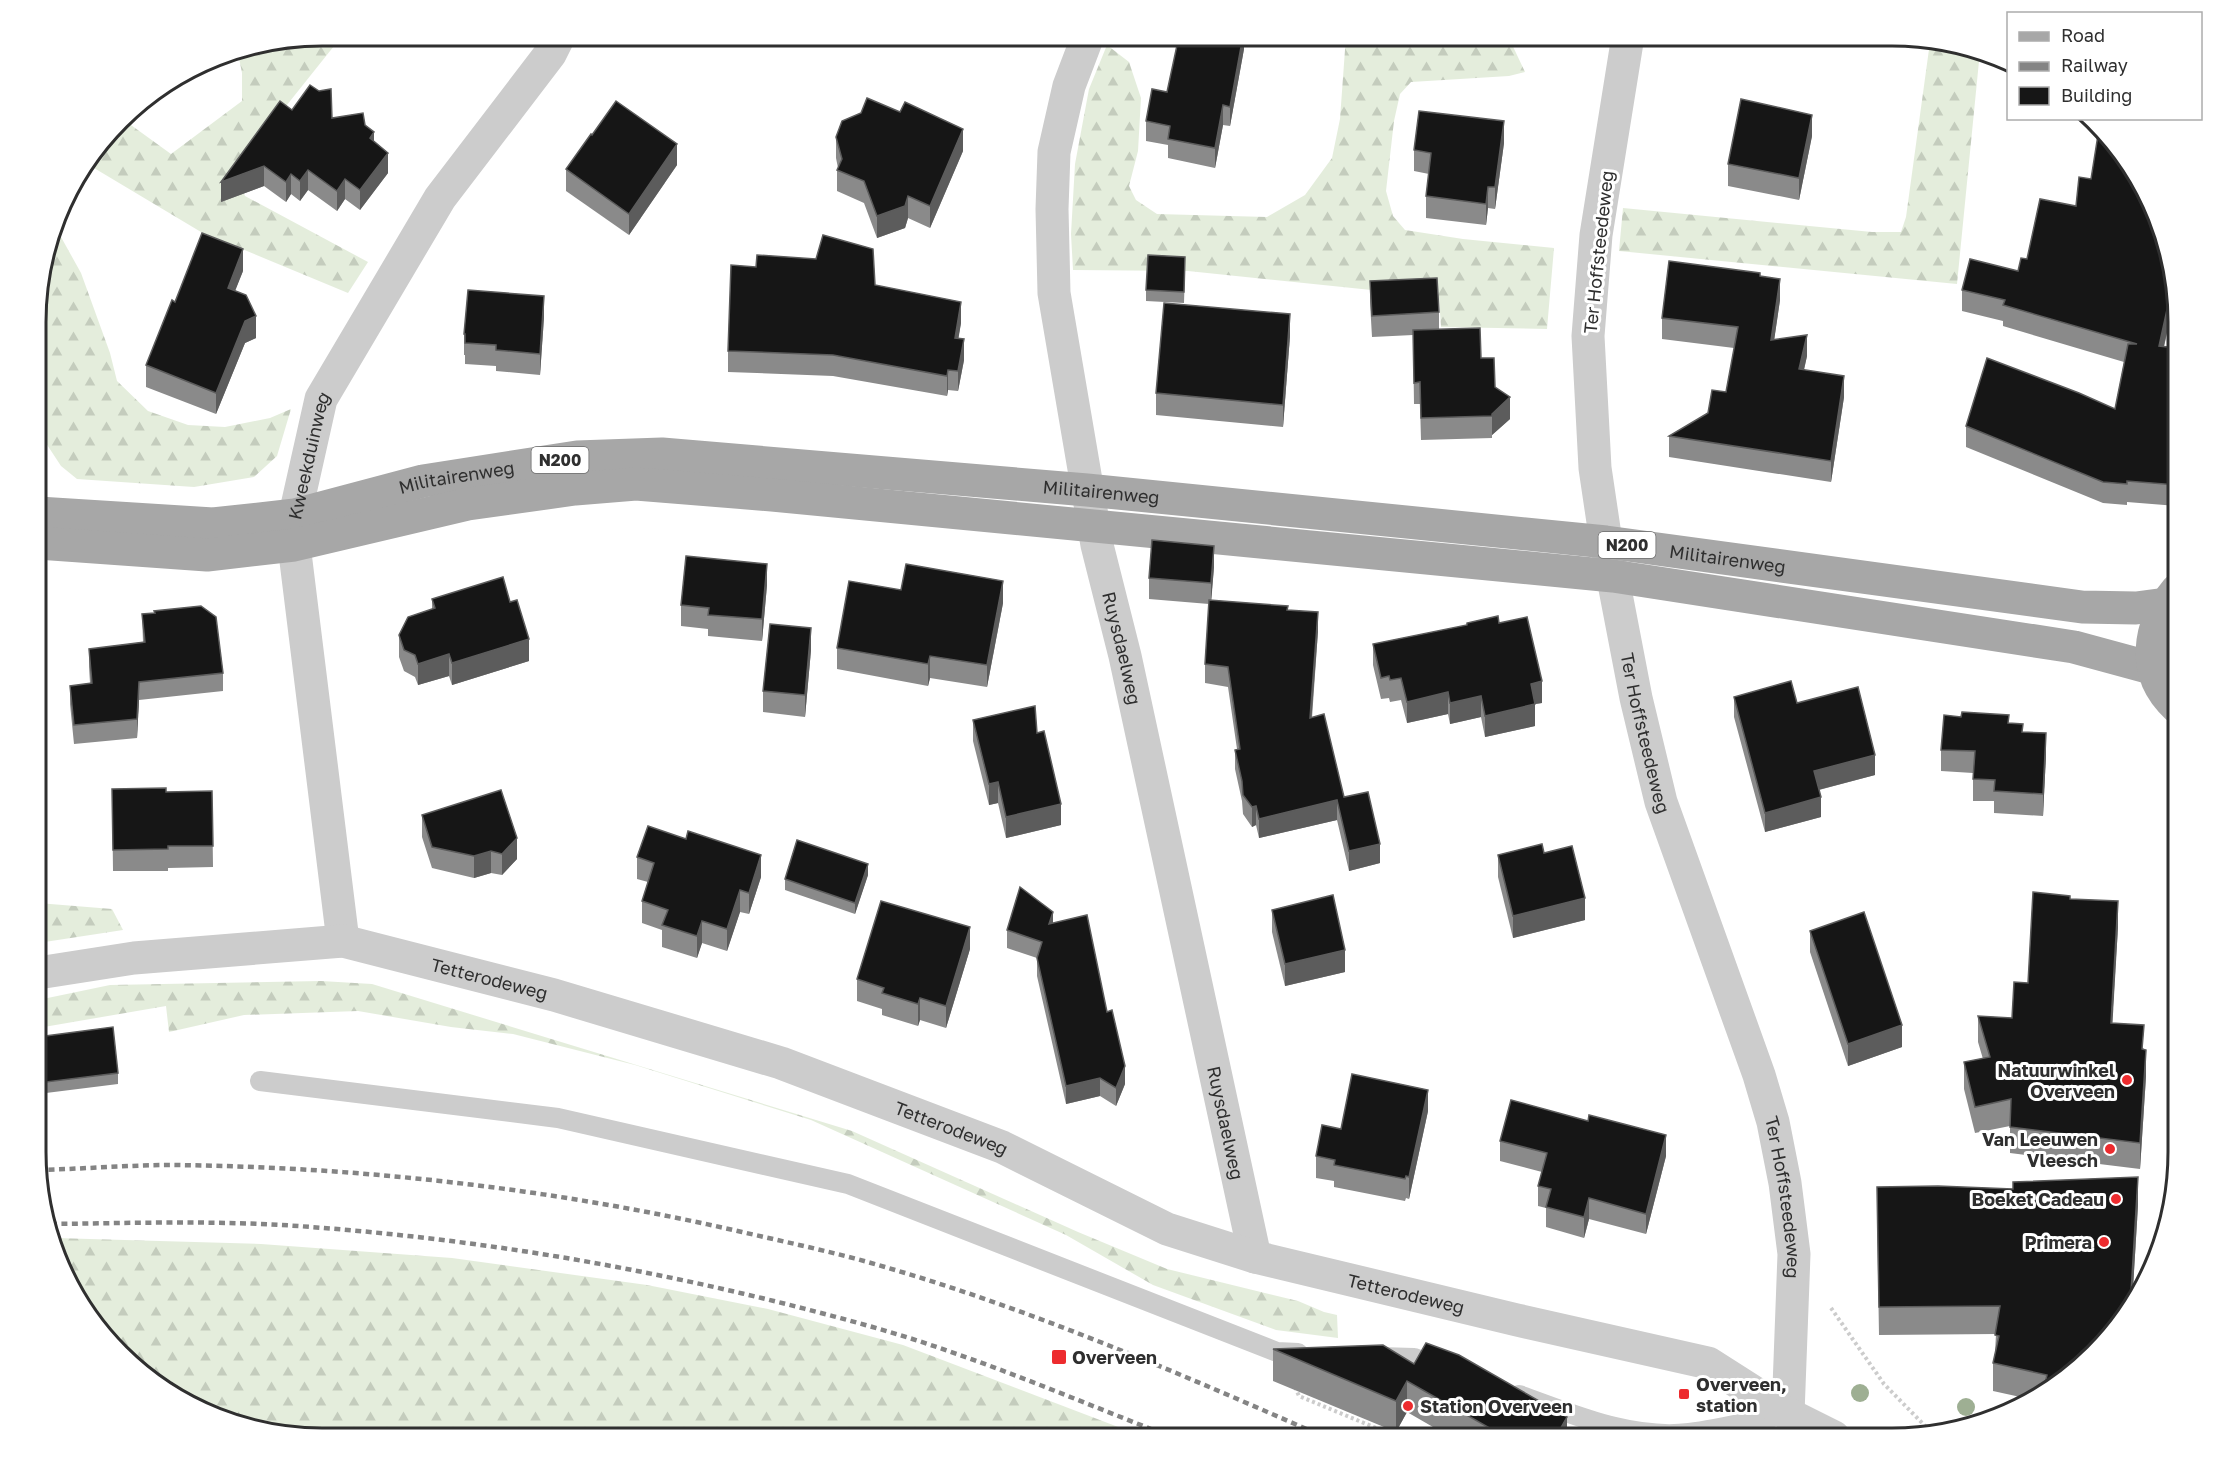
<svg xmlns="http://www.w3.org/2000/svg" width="2214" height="1474" viewBox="0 0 2214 1474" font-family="'Golos Text',sans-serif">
	<defs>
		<pattern id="forest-firs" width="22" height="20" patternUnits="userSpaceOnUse" patternTransform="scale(1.5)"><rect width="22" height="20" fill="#e4eddc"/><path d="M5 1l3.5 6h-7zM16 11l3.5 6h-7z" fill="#c4ccbd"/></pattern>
	</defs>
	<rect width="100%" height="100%" fill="#fff"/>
	<g fill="url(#forest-firs)">
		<path d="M323 36H342L235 170 245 196 368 262 348 293 201 232 89 165 124 120 171 154 242 101V73L238 53Z"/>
		<path d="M1346 36H1508L1525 72 1509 76 1411 82 1400 94 1394 121 1386 191 1393 216 1405 230 1463 239 1554 248 1547 329 1441 327 1439 297 1188 271 1073 270 1071 234 1075 164 1089 89 1107 45 1129 62 1141 98 1138 151 1129 186 1136 200 1157 214 1267 217 1305 195 1332 158 1340 119Z"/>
		<path d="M1930 42 1980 51 1957 284 1619 251 1623 208 1872 232H1901L1906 217Z"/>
		<path d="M56 228 81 273 110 353 117 381 148 411 188 425 225 427 270 418 291 409 277 456 254 477 194 487 77 479 61 466 38 431V286Z"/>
		<path d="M38 903 112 909 123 930 38 943Z"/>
		<path d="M321 981 372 984 852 1131 1078 1232 1167 1269 1298 1301 1324 1312 1337 1315 1338 1338 1276 1330 1153 1285 1066 1235 811 1120 635 1065 513 1034 451 1027 358 1011 244 1015 169 1032 166 1006 38 1028V1000L110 985Z"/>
		<path d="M55 1238 261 1244 452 1258 647 1285 768 1309 903 1345 1147 1438H322L231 1423 163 1389 75 1295Z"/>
	</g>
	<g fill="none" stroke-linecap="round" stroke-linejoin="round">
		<g stroke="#ccc" stroke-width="4" stroke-dasharray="3 3" stroke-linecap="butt">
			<path d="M1831 1308 1884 1384 1930 1431"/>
			<path d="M1295 1387 1299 1396 1400 1438"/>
			<path d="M611 1438H642"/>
		</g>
		<g stroke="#ccc" stroke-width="20">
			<path d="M260 1081 558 1118 848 1184 1277 1352 1298 1353"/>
			<path d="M1379 1357 1414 1358 1441 1368"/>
			<path d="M1519 1395C1573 1414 1630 1440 1689 1433 1722 1429 1755 1420 1788 1414"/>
		</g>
		<g stroke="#ccc" stroke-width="33">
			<path id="s1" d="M1088 36 1069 86 1054 152 1052 209 1054 293 1097 545 1125 656 1255 1257"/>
			<path id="s2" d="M1628 36 1596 235 1588 336 1595 468 1606 542 1636 698 1661 802 1759 1075 1773 1122 1785 1183 1794 1254 1788 1414"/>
			<path id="s3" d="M343 941 294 545 295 515 321 399 440 198 550 54 559 36"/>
			<path id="s4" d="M38 973 134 958 343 941 554 995 781 1063 1002 1147 1167 1229 1255 1257 1517 1320 1708 1363 1788 1414 1834 1437"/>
		</g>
		<g stroke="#a7a7a7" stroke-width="33">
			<path id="s5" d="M38 513 213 524 295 515 423 481 577 457 662 454 1087 490 1606 542 2082 607 2136 608 2166 604"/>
			<path d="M38 543 207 555 294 545 468 504 575 489 636 484 772 495 1613 576 2074 647 2155 669"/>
			<path d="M2177 590C2148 625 2140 673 2177 707"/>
		</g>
		<g stroke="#848484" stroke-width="4.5" stroke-dasharray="6 4.5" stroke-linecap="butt">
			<path d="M38 1170C83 1169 128 1165 172 1165 364 1167 555 1189 742 1232 790 1243 838 1253 885 1267 1036 1311 1183 1375 1327 1438"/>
			<path d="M51 1224C137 1223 225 1220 311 1227 500 1241 687 1275 869 1326 973 1355 1073 1399 1174 1438"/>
		</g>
	</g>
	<g fill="#9eaf93">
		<circle cx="1860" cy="1393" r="9"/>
		<circle cx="1966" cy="1407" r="9"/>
	</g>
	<g fill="#8a8a8a">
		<path d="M425 36H441L435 44Z"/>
		<path d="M1244 36V49L1230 126 1223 125 1215 168 1168 158V145L1146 141V121L1167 92Z"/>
		<path d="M173 83 171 89 165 88Z"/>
		<path d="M149 98 147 108 136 106Z"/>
		<path d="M292 110 365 125 374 141 388 173 360 210 345 199 337 211 308 190 300 201 291 194 286 202 264 186 221 202Z"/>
		<path d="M592 135 677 165 629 235 566 191V169Z"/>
		<path d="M1812 136 1799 200 1728 186V164Z"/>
		<path d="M836 137 963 151 930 228 908 218 905 228 877 238 864 203 837 191V170L838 168 836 158Z"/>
		<path d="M1504 143 1495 209 1488 208 1486 225 1426 218V196L1429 174 1414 171V150Z"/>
		<path d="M2091 179 2140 180 2175 296 2164 347 2177 348V506L2127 502V505L2103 503 1966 447V426L2115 409 2124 362 2003 326V321L1962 311V290L2018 271 2027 259 2076 206Z"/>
		<path d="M1185 268 1184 303 1146 301V290Z"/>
		<path d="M243 271 235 290 256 338 245 343 216 414 146 387V365L175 302Z"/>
		<path d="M1760 276 1780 300 1774 340 1807 356 1804 370 1844 397 1831 482 1669 457V436L1708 413 1726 392 1734 348 1662 339V318Z"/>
		<path d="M1370 281 1439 312V329L1481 358 1510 419 1492 435V438L1421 440 1420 404H1414L1413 335 1372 337 1370 302Z"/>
		<path d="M875 285 961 323 958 339 964 360 958 391 948 390 947 396 833 376 728 372V351Z"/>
		<path d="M544 317 540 375 496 371V366L465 364V355H464V334Z"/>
		<path d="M1290 336 1283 427 1156 415V393Z"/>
		<path d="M1214 567 1211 600 1288 610 1318 631 1312 718 1344 797 1380 863 1349 871 1337 820 1259 838 1256 825 1252 827 1243 814 1242 801 1235 769V750L1237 749 1228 687 1205 683V664L1209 604 1149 599V578Z"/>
		<path d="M767 585 762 641 708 636V629L681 626V605Z"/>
		<path d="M901 590 1003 603 987 687 930 678 928 686 837 669V648Z"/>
		<path d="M432 599 529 661 452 685 449 676 418 685 415 677 404 671 399 657V635L432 609Z"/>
		<path d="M142 614 223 673V691L139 700 137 738 74 744 70 704V686L90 683 89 667V649L143 642Z"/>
		<path d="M1499 623 1542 703 1535 704V726L1485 737 1481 717 1450 724 1448 714 1407 723 1401 700 1390 702 1389 698 1381 699 1373 665V644Z"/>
		<path d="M811 650 805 717 763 712V691Z"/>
		<path d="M1734 697 1875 775 1819 790 1821 817 1765 832 1734 717Z"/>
		<path d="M973 720 1037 733 1061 825 1006 838 998 803 989 805 973 741Z"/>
		<path d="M2009 723 2023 732 2046 755 2043 816 1994 813V801H1973V773L1941 771V750Z"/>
		<path d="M112 789 166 792 212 791 213 867 168 868V871H113Z"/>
		<path d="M422 815 517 859 502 875 491 873 474 878 432 868 422 837Z"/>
		<path d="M1544 853 1585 920 1513 938 1498 877V855Z"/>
		<path d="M637 857 761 877 749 914 740 912 727 951 702 943 697 958 662 947V930L642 923V901L648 882 637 879Z"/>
		<path d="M868 875 855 914 785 890V879Z"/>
		<path d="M2070 899 2118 927 2112 1023 2144 1049 2146 1076 2140 1169 2010 1153V1126L1975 1133 1964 1089V1062L1983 1059 1978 1042V1016L2012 1018 2028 983Z"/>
		<path d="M1272 910 1345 972 1285 986 1272 932Z"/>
		<path d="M1053 923 1107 1012 1125 1084 1116 1106 1100 1096 1066 1104 1037 976V958L1007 948V930Z"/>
		<path d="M1810 931 1902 1047 1848 1066 1810 952Z"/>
		<path d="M970 949 946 1028 920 1020 918 1026 882 1015V1009L857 1001V979Z"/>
		<path d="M38 1037 118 1073V1084L38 1094Z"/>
		<path d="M1428 1111 1409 1199 1406 1198 1405 1201 1334 1187V1181L1316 1178V1156L1341 1129Z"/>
		<path d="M1500 1141 1666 1156 1646 1234 1589 1219 1584 1238 1546 1227V1208L1538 1206V1186L1542 1172 1500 1161Z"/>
		<path d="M2138 1205 2132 1305 2129 1311 2034 1400 1993 1391V1363L1995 1353 1996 1334 1879 1335 1877 1215Z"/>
		<path d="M1273 1349 1414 1364 1567 1438H1452L1407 1412 1396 1432 1273 1381Z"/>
	</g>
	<g fill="#5c5c5c">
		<path d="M435 36H441L435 44Z"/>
		<path d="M1243 36H1244V49L1230 126V107Z"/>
		<path d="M1223 105V125L1215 168V148Z"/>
		<path d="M1812 115V136L1799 200V178Z"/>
		<path d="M1504 121V143L1495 209V187Z"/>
		<path d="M963 129V151L930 228V206Z"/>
		<path d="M374 132V153L370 138Z"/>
		<path d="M677 144V165L629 235V214Z"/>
		<path d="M388 153V173L360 210V190Z"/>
		<path d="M264 166V186L221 202V182Z"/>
		<path d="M308 170V190L300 201V181Z"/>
		<path d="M291 174V194L286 202V182Z"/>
		<path d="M345 179V199L337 211V191Z"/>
		<path d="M1488 187V208L1486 225V204Z"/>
		<path d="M908 196V218L905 228 877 238V216Z"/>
		<path d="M243 249V271L228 309V288Z"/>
		<path d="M1780 279V300L1771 362V340Z"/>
		<path d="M2172 287 2175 296 2159 368V346Z"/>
		<path d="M544 296V317L540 375V354Z"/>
		<path d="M961 302V323L955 359V338Z"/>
		<path d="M1290 314V336L1283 427V405Z"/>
		<path d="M256 316V338L245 343 216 414V393L245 321Z"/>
		<path d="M1807 335V356L1799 391V369Z"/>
		<path d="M964 339V360L958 391V371Z"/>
		<path d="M948 370V390L947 396V376Z"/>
		<path d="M1844 376V397L1831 482V461Z"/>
		<path d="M1510 397V419L1492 435V414Z"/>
		<path d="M1214 546V567L1211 604V583Z"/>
		<path d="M767 564V585L762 641V619Z"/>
		<path d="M1003 581V603L987 687V665Z"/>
		<path d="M1318 612V631L1310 737V718Z"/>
		<path d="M811 628V650L805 717V695Z"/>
		<path d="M529 639V661L452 685V663Z"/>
		<path d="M449 654V676L418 685V664Z"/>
		<path d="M930 656V678L928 686V664Z"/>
		<path d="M1542 681V703L1535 704V726L1485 737V716L1531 684Z"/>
		<path d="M139 682V700L137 738V719Z"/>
		<path d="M1448 692V714L1407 723V702Z"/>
		<path d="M1481 696V717L1450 724V703Z"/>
		<path d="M2046 733V755L2043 816V794Z"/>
		<path d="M1875 755V775L1814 791V771Z"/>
		<path d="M998 782V803L989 805V784Z"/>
		<path d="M1821 797V817L1765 832V813Z"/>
		<path d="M1337 800V820L1259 838V819Z"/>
		<path d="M1061 804V825L1006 838V817Z"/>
		<path d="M1256 806V825L1252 827V807Z"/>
		<path d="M517 838V859L502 875V854Z"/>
		<path d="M1380 844V863L1349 871V851Z"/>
		<path d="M491 851V873L474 878V856Z"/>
		<path d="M761 855V877L749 914V893Z"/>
		<path d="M868 864V875L855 914V903Z"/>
		<path d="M740 890V912L727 951V929Z"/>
		<path d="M1585 898V920L1513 938V916Z"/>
		<path d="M2118 901V927L2111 1049V1023Z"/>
		<path d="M1053 912V930L1049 924Z"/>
		<path d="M702 921V943L697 958V936Z"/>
		<path d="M970 927V949L946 1028V1006Z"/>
		<path d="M1345 950V972L1285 986V964Z"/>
		<path d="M920 998V1020L918 1026V1004Z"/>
		<path d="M1902 1025V1047L1848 1066V1044Z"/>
		<path d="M2146 1050V1076L2140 1169V1143Z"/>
		<path d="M1125 1066V1084L1116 1106V1088Z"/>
		<path d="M1100 1078V1096L1066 1104V1086Z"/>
		<path d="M1428 1090V1111L1409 1199V1177Z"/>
		<path d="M1666 1135V1156L1646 1234V1214Z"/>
		<path d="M2138 1177V1205L2132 1305 2130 1309Z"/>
		<path d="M1589 1198V1219L1584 1238V1217Z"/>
		<path d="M1407 1381V1412L1396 1432V1401Z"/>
		<path d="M1567 1417V1438H1555Z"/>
	</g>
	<g fill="#161616" stroke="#5c5c5c" stroke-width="1.5">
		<path d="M1179 36H1243L1230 107 1223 105 1215 148 1168 139 1170 126 1146 121 1152 89 1167 92Z"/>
		<path d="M310 85 319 91 331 89 332 118 363 113 365 125 374 132 370 138 388 153 360 190 345 179 337 191 308 170 300 181 291 174 286 182 264 166 221 182 280 101 292 110Z"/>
		<path d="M867 98 900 112 905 102 963 129 930 206 908 196 905 206 877 216 864 181 837 170 842 159 836 137 842 121 861 113Z"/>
		<path d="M1741 99 1812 115 1799 178 1728 164Z"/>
		<path d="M616 101 677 144 629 214 566 169 591 134 592 135Z"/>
		<path d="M1419 111 1504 121 1495 187H1488L1486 204 1426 196 1431 153 1414 150Z"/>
		<path d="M2098 135 2140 180 2172 287 2159 346 2177 348V485L2127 481V484L2103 482 1966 426 1987 358 2079 393 2115 409 2128 344H2137L2003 305 2005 300 1962 290 1970 259 2018 271 2021 258 2027 259 2040 199 2076 206 2079 177 2091 179Z"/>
		<path d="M202 233 243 249 228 288 246 295 256 316 245 321 216 393 146 365 172 300 175 302Z"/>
		<path d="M823 235 873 249 875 285 961 302 955 338 964 339 958 371 948 370 947 376 833 355 728 351 731 265 756 267 757 255 816 259Z"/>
		<path d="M1148 255 1185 257 1184 292 1146 290Z"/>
		<path d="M1669 261 1760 273V276L1780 279 1771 340 1807 335 1799 369 1844 376 1831 461 1669 436 1708 413 1712 390 1726 392 1738 327 1662 318Z"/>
		<path d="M1437 278 1439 312 1372 316 1370 281Z"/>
		<path d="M468 290 544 296 540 354 496 350V345L465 343V334H464Z"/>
		<path d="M1164 303 1290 314 1283 405 1156 393Z"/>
		<path d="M1480 328 1481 358H1494L1495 387 1510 397 1492 414V416L1421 418 1420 382 1414 383 1413 330Z"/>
		<path d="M1152 540 1214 546 1211 583 1149 578Z"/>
		<path d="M686 556 767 564 762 619 708 615 709 608 681 605Z"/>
		<path d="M906 564 1003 581 987 665 930 656 928 664 837 648 849 581 901 590Z"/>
		<path d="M503 577 510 602 517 600 529 639 452 663 449 654 418 664 415 655 404 650 399 635 408 617 435 608 432 599Z"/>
		<path d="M1209 600 1288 606 1287 610 1318 612 1310 718 1324 714 1344 797 1368 792 1380 844 1349 851 1337 800 1259 819 1256 806 1252 807 1243 795 1242 781 1235 750 1240 749 1228 667 1205 664Z"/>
		<path d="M201 606 216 617 223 673 139 682 137 719 74 725 70 686 92 683 89 649 145 642 142 614 155 613 154 611Z"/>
		<path d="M1498 616 1499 623 1527 617 1542 681 1531 684 1535 704 1485 716 1481 696 1450 703 1448 692 1407 702 1401 678 1390 680 1389 676 1381 678 1373 644 1467 625V623Z"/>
		<path d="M770 624 811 628 805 695 763 691Z"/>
		<path d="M1791 681 1797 703 1858 687 1875 755 1814 771 1821 797 1765 813 1734 697Z"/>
		<path d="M1035 706 1037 733 1044 731 1061 804 1006 817 998 782 989 784 973 720Z"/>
		<path d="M1962 712 2009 715 2008 723 2023 724 2022 732 2046 733 2043 794 1994 791 1995 780 1973 779 1975 751 1941 750 1944 715 1961 717Z"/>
		<path d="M166 788V792L212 791 213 846H168V849L113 850 112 789Z"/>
		<path d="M501 790 517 838 502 854 491 851 474 856 432 847 422 815Z"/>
		<path d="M648 826 686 839 688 831 761 855 749 893 740 890 727 929 702 921 697 936 662 925 668 910 642 901 654 863 637 857Z"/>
		<path d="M797 840 868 864 855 903 785 879Z"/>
		<path d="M1542 844 1544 853 1572 846 1585 898 1513 916 1498 855Z"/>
		<path d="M1020 887 1053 912 1049 924 1087 915 1107 1012 1112 1010 1125 1066 1116 1088 1100 1078 1066 1086 1037 958 1042 942 1007 930Z"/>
		<path d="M2033 892 2070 896V899L2118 901 2111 1023 2144 1025 2142 1049 2146 1050 2140 1143 2010 1127 2011 1099 1975 1107 1964 1062 1990 1057 1978 1016 2012 1018 2014 982 2028 983Z"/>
		<path d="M1333 895 1345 950 1285 964 1272 910Z"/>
		<path d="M881 901 970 927 946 1006 920 998 918 1004 882 993 884 988 857 979Z"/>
		<path d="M1864 912 1902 1025 1848 1044 1810 931Z"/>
		<path d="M113 1027 118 1073 38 1083V1037Z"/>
		<path d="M1352 1074 1428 1090 1409 1177 1406 1176 1405 1179 1334 1165 1335 1160 1316 1156 1322 1125 1341 1129Z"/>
		<path d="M1511 1100 1588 1121 1589 1115 1666 1135 1646 1214 1589 1198 1584 1217 1546 1207 1551 1189 1538 1186 1547 1153 1500 1141Z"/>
		<path d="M2138 1177 2130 1309 2043 1392 2047 1375 1993 1363 1999 1336 1995 1335 2000 1306 1879 1307 1877 1187 1938 1186 2013 1189V1182Z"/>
		<path d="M1426 1343 1459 1355 1567 1417 1555 1438H1507L1407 1381 1396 1401 1273 1349 1383 1345 1414 1364Z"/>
		<path d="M1712 1431 1728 1437H1709Z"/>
	</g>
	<g fill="#ed2b2e" stroke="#fff" stroke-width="2">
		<circle cx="2127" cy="1080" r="6"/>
		<circle cx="2110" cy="1149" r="6"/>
		<circle cx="2116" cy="1199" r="6"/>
		<circle cx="2104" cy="1242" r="6"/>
		<rect x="1051" y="1349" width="16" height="16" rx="3"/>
		<rect x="1678" y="1388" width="12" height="12" rx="3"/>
		<circle cx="1408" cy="1406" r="6"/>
	</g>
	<g text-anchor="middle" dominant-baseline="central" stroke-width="6" stroke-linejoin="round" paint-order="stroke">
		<g fill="#fff" stroke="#6d6d6d" stroke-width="1.5">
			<rect x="531.5" y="447" width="57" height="26" rx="4.5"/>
			<rect x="1598.5" y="532" width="57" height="26" rx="4.5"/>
		</g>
		<g font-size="16" font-weight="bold" fill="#2f2f2f">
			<text x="560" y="460">N200</text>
			<text x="1627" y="545">N200</text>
		</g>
		<g font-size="18" fill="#2f2f2f" stroke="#fff">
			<text transform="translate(1598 252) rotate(-84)">Ter Hoffsteedeweg</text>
			<text stroke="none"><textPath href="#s3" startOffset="490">Kweekduinweg</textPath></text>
			<text stroke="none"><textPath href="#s5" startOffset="424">Militairenweg</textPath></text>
			<text stroke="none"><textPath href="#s5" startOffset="1072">Militairenweg</textPath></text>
			<text stroke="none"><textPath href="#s5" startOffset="1702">Militairenweg</textPath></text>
			<text stroke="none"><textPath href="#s1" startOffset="624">Ruysdaelweg</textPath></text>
			<text stroke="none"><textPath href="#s2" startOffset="705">Ter Hoffsteedeweg</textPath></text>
			<text stroke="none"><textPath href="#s4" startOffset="458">Tetterodeweg</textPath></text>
			<text stroke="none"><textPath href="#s1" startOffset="1110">Ruysdaelweg</textPath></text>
			<text stroke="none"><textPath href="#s4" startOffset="944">Tetterodeweg</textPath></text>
			<text stroke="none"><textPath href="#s2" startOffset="1191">Ter Hoffsteedeweg</textPath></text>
			<text stroke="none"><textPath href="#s4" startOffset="1430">Tetterodeweg</textPath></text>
		</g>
		<g font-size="18" font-weight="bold" fill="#2f2f2f" stroke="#fff" text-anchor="end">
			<text x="2115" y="1070">Natuurwinkel<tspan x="2115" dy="21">Overveen</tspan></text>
			<text x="2098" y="1139">Van Leeuwen<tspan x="2098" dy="21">Vleesch</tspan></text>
			<text x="2104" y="1199">Boeket Cadeau</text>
			<text x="2092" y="1242">Primera</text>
			<text x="1072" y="1357" text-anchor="start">Overveen</text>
			<text x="1696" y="1384" text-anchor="start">Overveen,<tspan x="1696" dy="21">station</tspan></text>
			<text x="1420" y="1406" text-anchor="start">Station Overveen</text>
		</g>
	</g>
	<path d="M0 0H2214V1474H0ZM322 46H1892A276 276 0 0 1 2168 322V1152A276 276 0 0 1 1892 1428H322A276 276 0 0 1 46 1152V322A276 276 0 0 1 322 46Z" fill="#fff" fill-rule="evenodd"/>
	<path fill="none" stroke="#2f2f2f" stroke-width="3" d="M322 46H1892A276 276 0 0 1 2168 322V1152A276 276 0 0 1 1892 1428H322A276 276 0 0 1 46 1152V322A276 276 0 0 1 322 46Z"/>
	<rect x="2007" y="12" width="195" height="108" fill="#ffffff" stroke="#acacac" stroke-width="1.5"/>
	<rect x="2019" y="32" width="30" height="9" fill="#a7a7a7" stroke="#acacac" stroke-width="1.5"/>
	<text x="2061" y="42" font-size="18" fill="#2f2f2f">Road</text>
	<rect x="2019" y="62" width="30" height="9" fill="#848484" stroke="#acacac" stroke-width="1.5"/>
	<text x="2061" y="72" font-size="18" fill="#2f2f2f">Railway</text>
	<rect x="2019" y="87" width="30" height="18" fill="#161616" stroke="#acacac" stroke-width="1.5"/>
	<text x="2061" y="102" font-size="18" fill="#2f2f2f">Building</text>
</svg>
